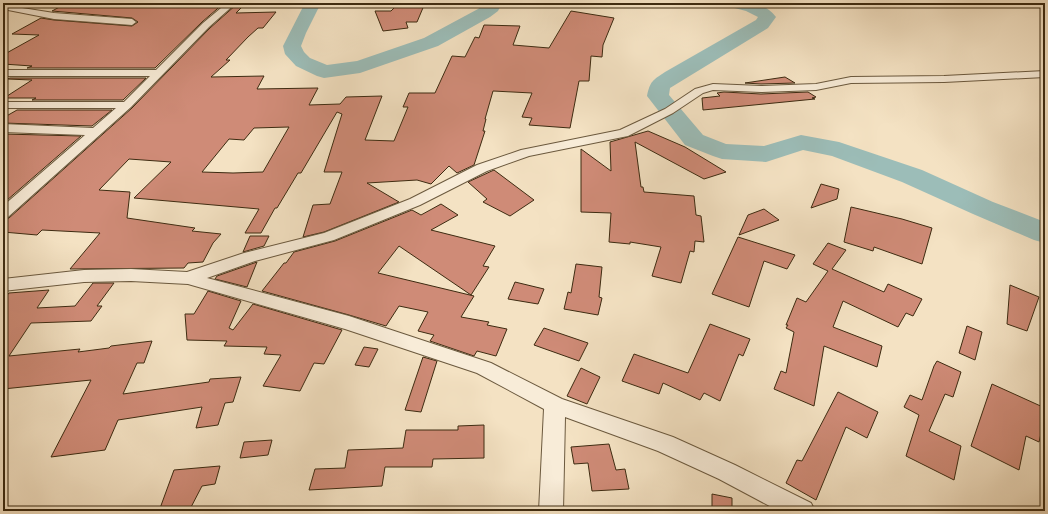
<svg xmlns="http://www.w3.org/2000/svg" width="1048" height="514" viewBox="0 0 1048 514" font-family="'IM FELL English',serif">
	<rect width="100%" height="100%" fill="#f4e2c3"/>
	<filter id="stains"><feTurbulence type="fractalNoise" baseFrequency=".005" numOctaves="4"/><feColorMatrix values="0 0 0 0 .2 0 0 0 0 .09 0 0 0 0 .02 0 0 0 .5 -.17"/></filter>
	<radialGradient id="worn" r=".72"><stop offset=".6" stop-color="#630" stop-opacity="0"/><stop offset="1" stop-color="#630" stop-opacity=".3"/></radialGradient>
	<g fill="none" stroke-linecap="round" stroke-linejoin="round">
		<g fill="#9cbdb8" fill-rule="evenodd">
			<path d="M305 3H321L306 33 301 46 304 52 310 58 327 65 357 61 424 38 478 9 486 3H502L498 11 490 17 438 46 360 73 324 78 317 76 296 66 285 54 283 46Z"/>
			<path d="M725 3C744 3 763 0 776 17L768 28 670 88 669 95 703 135 726 144 764 146 801 135 839 142 922 170 993 202 1045 222V243L1034 240 973 214 902 182 832 156 803 150 766 162 722 159 713 156 685 145 647 96C650 81 653 80 665 72L756 20 758 17 746 11 727 6Z"/>
		</g>
	</g>
	<g fill="#cf8b77" stroke="#3d2b11" fill-rule="evenodd">
		<path d="M67 3H224L202 22 155 68H27L32 66 3 64V55L39 35 12 34 41 18 54 20 132 26 138 22 132 18 52 11Z"/>
		<path d="M399 3H425L417 22H406L408 28 383 31 375 11H391Z"/>
		<path d="M237 4H245L236 13 276 12 263 28H258L248 37 226 60H230L211 77 264 76 257 89 318 88 309 105 340 104 346 97 382 96 365 140 394 141 408 107H403L409 93H435L452 56 465 57 475 37 479 38 484 25 520 26 513 45 549 48 571 11 614 18 603 45 602 57 591 56 589 81H579L570 128 529 125 532 118 522 117 532 93 493 91 485 119H486L483 131H485L474 165 457 173 449 166 431 184 417 180 367 183 399 202 324 232 303 237 313 205 330 204 342 172H324L342 114 337 112 301 173H298L277 208H275L261 233H245L259 209 134 198 171 162 129 159 99 190 130 192 127 218 195 228 192 231 221 234 213 243 203 262 188 263 184 268 70 269 100 233 42 230 37 235 3 232V219L9 218 132 108 210 28ZM289 127 263 172 233 173 202 172 229 139 244 140 254 128Z"/>
		<path d="M785 77 795 83 761 84 745 83Z"/>
		<path d="M10 78H146L123 100H32L36 98H4L32 80 7 79Z"/>
		<path d="M724 92 761 94 808 92 816 97 812 98 815 99 703 110 702 98 720 96 717 93Z"/>
		<path d="M17 110H112L92 126 3 123V118Z"/>
		<path d="M648 131 685 147 726 172 704 179 635 142 641 187H643L644 192 694 196 696 215 701 216 704 242 695 241 694 252 690 251 681 283 652 276 661 247 630 242V244L609 242 611 213 581 212V149L611 171 610 142Z"/>
		<path d="M3 134 81 136 6 201H3Z"/>
		<path d="M494 170 534 200 510 216 483 202 487 199 468 182Z"/>
		<path d="M821 184 839 189 837 199 811 208Z"/>
		<path d="M441 204 458 215 431 230 495 246 483 266 489 267 471 295 399 246 378 273 474 296 461 317 489 322 487 325 507 329 496 356 477 351 474 356 430 341 434 335 418 331 428 312 399 306 386 326 349 315 262 291 284 263H286L294 252 335 241 412 210 421 215Z"/>
		<path d="M851 207 902 219 932 228 922 264 874 247 873 251 844 242Z"/>
		<path d="M764 209 779 220 739 235 748 215Z"/>
		<path d="M250 236H269L264 246 243 252Z"/>
		<path d="M738 237 795 255 787 269 764 261 749 307 712 294Z"/>
		<path d="M828 243 846 250 832 269 884 292 888 284 922 299 913 316 906 313 898 327 843 301 833 327 882 346 877 367 824 346 814 406 774 389 781 371 786 373 794 332 786 328 788 325H786L797 298 806 302 828 271 813 264Z"/>
		<path d="M257 262 247 287 215 279 217 276Z"/>
		<path d="M576 264 602 267 599 297 602 298 598 315 564 309 568 292 571 293Z"/>
		<path d="M515 282 544 289 538 304 508 299Z"/>
		<path d="M93 283H114L97 306H102L91 321 31 323 9 356 80 349 78 352 109 348 111 346 152 341 144 363H137L123 394 209 382 210 379 241 377 233 402 225 403 218 425 196 428 202 407 118 420 105 450 51 457 91 380 3 389V300L9 293 49 290 37 308 75 306Z"/>
		<path d="M1010 285 1039 297 1027 331 1007 324Z"/>
		<path d="M208 291 241 301 229 328 233 330 253 304 342 330 324 364 314 363 300 391 263 386 281 355 264 354 267 347 224 346 227 341 187 340 185 314H194Z"/>
		<path d="M710 324 750 339 743 356 739 354 720 401 704 393 700 400 663 383 659 394 622 381 634 354 688 373Z"/>
		<path d="M967 326 982 332 975 360 959 353Z"/>
		<path d="M544 328 588 343 579 361 534 345Z"/>
		<path d="M364 347 378 349 369 367 355 365Z"/>
		<path d="M423 357 437 361 421 412 405 410Z"/>
		<path d="M937 361 961 372 953 397 945 394 929 431 961 446 954 480 906 456 919 415 904 407 910 395 922 400 934 366Z"/>
		<path d="M581 368 600 377 587 404 567 396Z"/>
		<path d="M992 384 1045 408V417L1039 442 1026 436 1019 470 971 446Z"/>
		<path d="M838 392 878 412 867 438 846 427 816 500 786 483 797 460 802 461Z"/>
		<path d="M484 425V458L433 459 432 467H385L382 486 309 490 315 469 345 468 348 450 403 448 406 430H458V426Z"/>
		<path d="M272 440 268 455 240 458 244 442Z"/>
		<path d="M609 444 616 470 625 469 629 489 592 491 588 463 574 464 571 447Z"/>
		<path d="M220 466 215 484 202 486 189 511H159L174 470Z"/>
		<path d="M712 494 732 498V511H712Z"/>
	</g>
	<g fill="none" stroke-linecap="round" stroke-linejoin="round">
		<g stroke="#6b593e" stroke-width="2">
			<g id="minor">
				<path d="M227 3H236L209 27 131 107 8 217 3 218V206L85 135 3 132V124L93 128 116 108H3V102H124L150 76H3V70H156L203 23Z"/>
				<path d="M3 5 54 13 132 19 136 22 132 25 54 19 3 9Z"/>
				<path d="M1045 71V77L944 82 851 83 816 90 761 92 713 90 703 93 673 113 628 136 529 156 487 171 420 205 334 240 255 261 207 278 349 316 491 363 562 399 673 437 735 465 811 503 815 511H779L719 479 658 451 565 417 563 511H539L544 409 477 373 345 329 188 284 131 281 84 282 3 291V279L84 270 131 269 187 272 244 253 324 233 410 199 477 165 521 150 620 130 665 109 695 89 713 84 761 86 816 84 851 77 944 76Z"/>
			</g>
		</g>
		<use href="#minor" fill="#f8ecd8" fill-rule="evenodd"/>
	</g>
	<rect width="1048" height="514" fill="none" stroke="#f4e2c3" stroke-width="16"/>
	<rect x="4" y="4" width="1040" height="506" fill="none" stroke="#3d2b11" stroke-width="2"/>
	<rect x="8" y="8" width="1032" height="498" fill="none" stroke="#3d2b11"/>
	<rect width="100%" height="100%" filter="url(#stains)"/>
	<rect width="100%" height="100%" fill="url(#worn)"/>
</svg>
